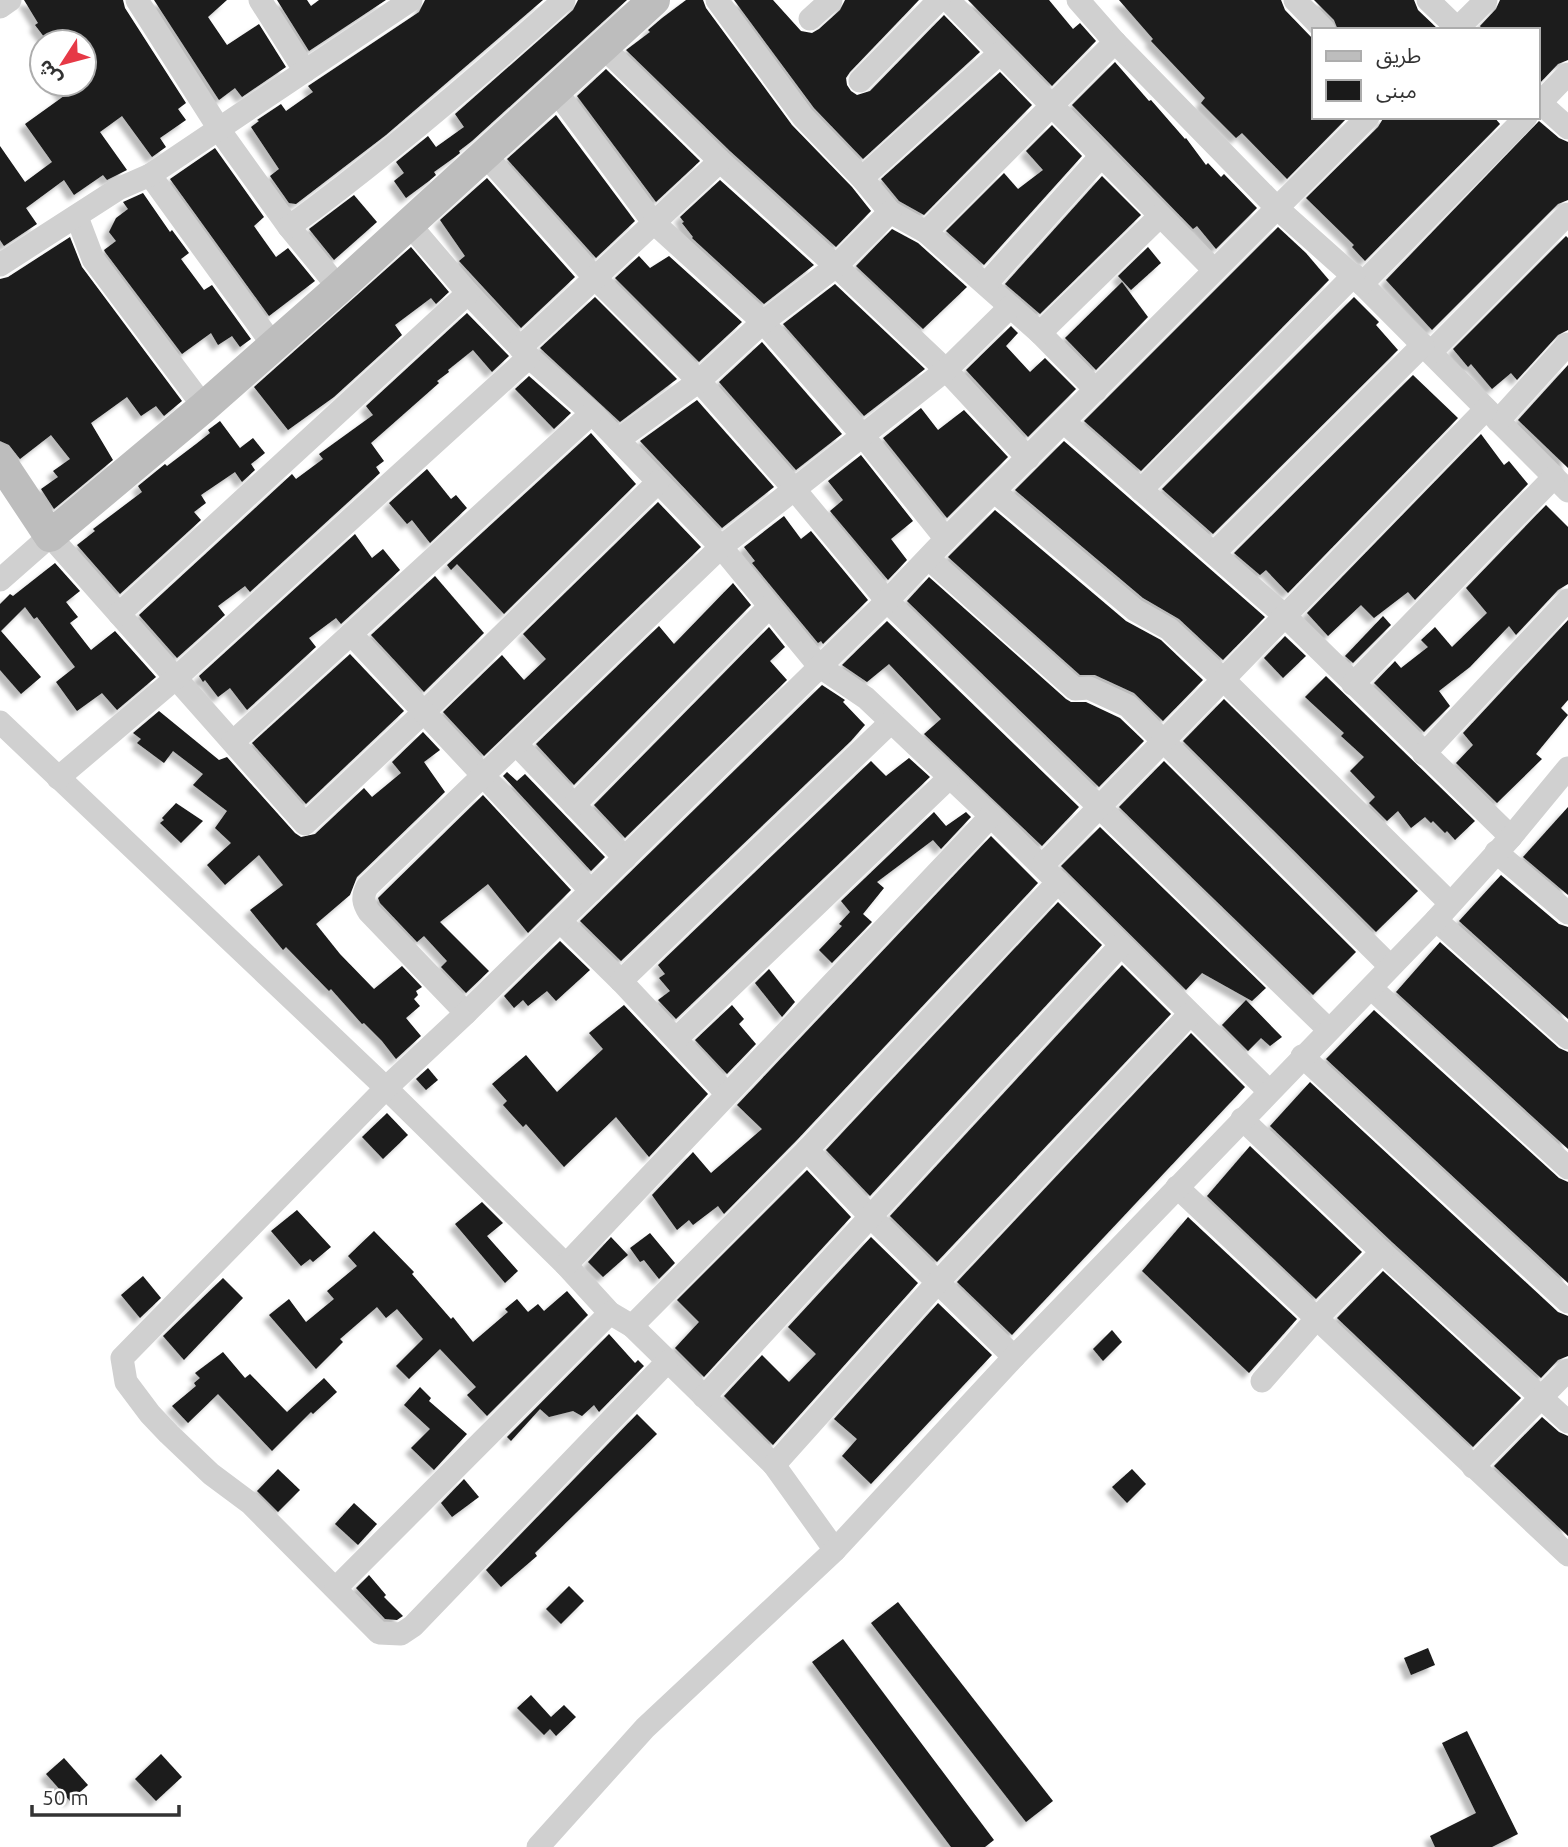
<svg xmlns="http://www.w3.org/2000/svg" width="1568" height="1847" viewBox="0 0 1568 1847" font-family="Ubuntu,'Noto Sans Arabic',sans-serif">
	<defs>
		<filter id="shadow"><feDropShadow dx="-6" dy="6" stdDeviation="2" flood-color="#0004"/></filter>
	</defs>
	<rect width="100%" height="100%" fill="#fff"/>
	<g fill="#1a1a1a" filter="url(#shadow)">
		<path d="M24 0H123L125 8 186 103 178 109 186 120 160 138 166 147 152 157 122 116 100 132 127 170 107 180 103 175 74 195 64 180 26 208 37 224 4 246 0 240V146L25 182 52 162 25 124 64 96 55 84H84V42H48L35 25 38 23Z"/>
		<path d="M154 0H227L208 17 227 45 259 24 286 67 242 97 235 88 219 100Z"/>
		<path d="M277 0H307L311 6 319 0H386L309 51Z"/>
		<path d="M425 0H543L386 135 296 204 289 203 270 176 279 169 251 127 259 121 257 120 281 104 286 111 313 92 308 86 419 12Z"/>
		<path d="M578 0H627L472 141 459 151 460 153 455 157 434 172 436 175 429 181 406 198 394 181 404 173 396 162 428 136 436 147 464 127 455 114 573 10Z"/>
		<path d="M686 0H703L706 8 792 125 852 187 871 211 836 247 730 151 626 50 650 32 648 30 662 18Z"/>
		<path d="M734 0H773L801 31 812 33 819 29 840 10 845 0H919L850 72 846 78 847 85 851 91 857 95 870 91 944 15 980 52 863 159 814 108Z"/>
		<path d="M968 0H1049L1073 29 1080 23 1096 41 1052 86Z"/>
		<path d="M1119 0H1281L1285 10 1314 40V117H1348L1287 179 1242 133 1236 138 1201 103 1205 98 1151 41 1153 39Z"/>
		<path d="M1314 0H1414L1418 10 1439 30H1338L1334 20Z"/>
		<path d="M1500 0H1568V60L1558 64 1538 85V30H1483L1480 26 1496 9Z"/>
		<path d="M1115 62 1149 101 1151 100 1185 139 1186 138 1206 165 1208 163 1221 177 1224 174 1257 208 1216 249 1197 226 1193 229 1072 105Z"/>
		<path d="M606 69 700 161 656 202 577 96Z"/>
		<path d="M1000 72 1032 105 924 215 899 201 881 179Z"/>
		<path d="M556 115 635 221 596 258 507 159Z"/>
		<path d="M1384 117H1494L1500 124 1365 261 1352 247 1354 245 1306 198 1378 127Z"/>
		<path d="M1539 121 1559 138 1568 142V200L1558 204 1432 330 1386 280Z"/>
		<path d="M1052 125 1082 156 984 265 946 231 1004 173 1018 189 1043 170 1026 151Z"/>
		<path d="M215 148 264 217 254 226 276 257 288 248 315 281 269 316 170 179Z"/>
		<path d="M1102 176 1141 215 1040 314 1005 284Z"/>
		<path d="M487 178 575 277 521 328 459 261 465 256 440 220Z"/>
		<path d="M720 180 814 265 764 304 692 238 693 237 682 223 684 222 680 217Z"/>
		<path d="M143 193 170 232 172 230 189 253 181 259 204 290 212 285 251 339 240 347 232 336 218 345 211 333 182 354 105 252 104 250 116 241 109 232 116 218 128 209 123 202Z"/>
		<path d="M354 195 377 222 334 260 309 229Z"/>
		<path d="M1278 227 1306 253 1329 280 1141 471 1084 421Z"/>
		<path d="M892 229 918 243 967 287 923 329 856 266Z"/>
		<path d="M1566 236 1568 238V330L1558 335 1517 380 1511 373 1492 389 1471 364 1468 367 1453 349Z"/>
		<path d="M70 237 82 267 182 401 164 416 156 406 141 416 127 397 91 423 113 460 54 509 41 489 58 477 53 471 70 459 51 435 20 459 9 445 0 441V279L8 277Z"/>
		<path d="M411 247 449 292 436 304 431 298 395 325 402 335 334 397 288 430 254 387Z"/>
		<path d="M1148 247 1161 263 1131 290 1118 276Z"/>
		<path d="M639 256 650 268 669 256 742 322 699 362 615 278Z"/>
		<path d="M1122 282 1148 317 1096 370 1065 338Z"/>
		<path d="M835 284 925 369 864 416 783 324Z"/>
		<path d="M595 297 677 379 620 422 540 348Z"/>
		<path d="M1354 297 1379 322 1376 325 1398 350 1213 534 1162 489Z"/>
		<path d="M467 313 509 356 492 372 473 350 448 370 449 372 437 381 439 383 371 443 384 461 376 467 380 473 250 592 245 586 218 606 225 615 177 658 139 615 292 474 296 479 323 459 319 454 373 415 366 406Z"/>
		<path d="M1011 326 1018 333 1006 346 1030 372 1045 358 1076 389 1028 437 966 370Z"/>
		<path d="M762 342 842 434 796 470 719 382Z"/>
		<path d="M1568 365V468L1518 420Z"/>
		<path d="M1413 375 1458 418 1288 593 1266 570 1260 575 1234 553Z"/>
		<path d="M529 376 571 413 554 429 515 389Z"/>
		<path d="M697 400 774 487 722 528 640 441Z"/>
		<path d="M921 408 938 430 964 410 1008 457 947 518 883 438Z"/>
		<path d="M220 421 240 448 253 438 265 453 251 464 255 470 242 482 235 472 201 495 206 503 194 512 201 520 120 594 77 545 95 531 93 529 142 492 138 486 165 464 167 466 196 444 210 433 208 430Z"/>
		<path d="M591 433 636 484 504 614 457 564 451 570 447 565Z"/>
		<path d="M1481 434 1504 465 1509 461 1528 484 1415 600 1408 592 1374 618 1361 605 1328 636 1307 613Z"/>
		<path d="M1064 441 1265 617 1223 660 1179 619 1143 598 1015 490Z"/>
		<path d="M861 455 913 521 891 539 907 560 888 580 830 511 843 500 828 481Z"/>
		<path d="M427 469 451 499 456 495 467 508 430 543 412 520 407 524 389 503Z"/>
		<path d="M658 502 701 547 484 756 443 712 502 655 524 680 546 659 523 634Z"/>
		<path d="M1546 505 1568 527V584L1558 590 1516 635 1509 626 1470 667 1439 691 1450 706 1424 732 1374 683 1395 661 1401 668 1428 647 1421 640 1435 627 1452 647 1487 613 1466 588Z"/>
		<path d="M995 510 1126 621 1161 640 1203 680 1163 721 1134 693 1095 675H1080L948 557Z"/>
		<path d="M784 516 801 539 811 531 868 600 823 644 821 641 818 643 752 563 755 561 744 547Z"/>
		<path d="M355 534 372 558 383 549 400 570 341 624 336 618 309 638 316 647 247 710 230 688 218 697 205 680 203 682 199 676Z"/>
		<path d="M55 563 80 591 66 602 78 617 70 623 91 650 115 631 156 677 117 710 102 693 77 711 56 682 75 667 37 617 34 619 25 607 1 631 41 677 21 694 0 670V604L10 594 13 596Z"/>
		<path d="M435 576 484 633 424 692 371 635Z"/>
		<path d="M929 577 1066 699 1071 702H1086L1120 718 1144 741 1099 787 907 601Z"/>
		<path d="M733 583 751 605 574 785 536 744 659 626 674 644Z"/>
		<path d="M1383 616 1391 625 1353 663 1345 656Z"/>
		<path d="M1568 620V700L1561 708 1568 715 1536 754 1542 759 1497 803 1456 763 1473 745 1463 733Z"/>
		<path d="M887 621 1079 807 1042 846 924 734 941 719 889 664 867 682 842 665Z"/>
		<path d="M769 627 785 647 770 661 787 680 625 838 594 805Z"/>
		<path d="M1285 636 1306 656 1283 678 1264 658Z"/>
		<path d="M350 654 404 711 306 804 252 743Z"/>
		<path d="M1326 676 1475 821 1455 840 1447 831 1445 833 1433 821 1431 823 1425 817 1411 828 1398 811 1387 821 1369 803 1375 797 1350 771 1364 757 1341 736 1344 733 1305 697Z"/>
		<path d="M822 685 845 700 843 702 865 725 851 741 621 961 580 921Z"/>
		<path d="M1224 699 1418 891 1376 932 1183 741Z"/>
		<path d="M159 711 219 760 227 757 295 833 301 837 315 834 364 788 372 797 401 773 392 762 423 732 440 750 424 762 445 792 357 877 350 895 316 924 340 954 374 989 402 966 422 987 416 991 418 995 414 999 420 1006 406 1018 421 1036 396 1059 382 1041 364 1023 362 1024 331 989 329 991 286 947 283 950 250 910 283 885 259 855 225 885 207 865 231 843 215 828 227 811 193 785 203 774 173 751 164 763 137 743 141 739 133 733Z"/>
		<path d="M909 758 930 777 676 1019 658 1000 670 991 659 978 665 974 658 965 871 761 886 776Z"/>
		<path d="M1164 761 1356 952 1313 995 1119 807Z"/>
		<path d="M507 772 517 781 525 774 605 857 591 871 503 776Z"/>
		<path d="M483 795 571 890 528 933 488 884 440 922 489 971 466 993 441 967 447 961 424 936 417 942 380 903 378 898Z"/>
		<path d="M176 803 203 821 181 843 160 823 164 820 162 818Z"/>
		<path d="M1568 807V895L1523 857Z"/>
		<path d="M934 812 946 826 966 812 971 817 941 849 933 840 877 882 884 888 863 914 872 922 832 963 819 950 842 926 839 924 850 912 841 901Z"/>
		<path d="M1100 827 1266 988 1252 1001 1202 973 1186 990 1061 866Z"/>
		<path d="M991 836 1038 883 797 1140 724 1214 718 1206 693 1225 689 1220 677 1230 652 1195 693 1152 711 1173 762 1129 737 1105Z"/>
		<path d="M1501 875 1559 924 1568 927V1019L1459 921Z"/>
		<path d="M1058 902 1102 945 870 1196 826 1150Z"/>
		<path d="M560 941 590 970 556 1001 547 991 528 1006 523 1000 514 1008 504 996Z"/>
		<path d="M1440 942 1559 1048 1568 1052V1149L1396 992Z"/>
		<path d="M1122 965 1171 1014 937 1262 890 1216Z"/>
		<path d="M769 969 795 1002 782 1017 755 983Z"/>
		<path d="M1246 1000 1282 1037 1270 1046 1261 1038 1248 1051 1222 1025Z"/>
		<path d="M624 1005 708 1094 649 1157 616 1117 564 1167 526 1124 523 1127 503 1105 507 1101 492 1084 526 1055 557 1092 603 1049 589 1033Z"/>
		<path d="M732 1005 744 1019 739 1024 756 1044 727 1074 695 1040Z"/>
		<path d="M1374 1010 1559 1178 1568 1182V1283L1326 1059Z"/>
		<path d="M1191 1033 1245 1087 1012 1335 957 1282Z"/>
		<path d="M428 1068 438 1080 426 1090 416 1079Z"/>
		<path d="M1310 1082 1558 1312 1568 1316V1356L1558 1360 1541 1378 1392 1242 1270 1126Z"/>
		<path d="M387 1113 408 1135 383 1159 362 1137Z"/>
		<path d="M1250 1146 1362 1252 1316 1299 1207 1196Z"/>
		<path d="M807 1170 851 1217 704 1377 675 1348 699 1322 677 1300Z"/>
		<path d="M482 1202 503 1223 487 1236 518 1271 505 1283 455 1224Z"/>
		<path d="M297 1210 331 1247 313 1262 310 1259 301 1266 271 1231Z"/>
		<path d="M1188 1217 1297 1319 1249 1373 1142 1271Z"/>
		<path d="M374 1231 414 1272 412 1274 451 1319 453 1317 473 1342 508 1312 505 1309 517 1299 528 1312 538 1304 544 1311 567 1291 588 1315 487 1416 467 1395 476 1387 440 1349 409 1379 396 1366 423 1339 397 1309 386 1318 377 1307 340 1339 343 1342 316 1369 269 1315 289 1299 306 1322 334 1299 327 1291 357 1266 348 1256Z"/>
		<path d="M650 1233 675 1263 659 1279 644 1260 640 1262 630 1248Z"/>
		<path d="M611 1237 628 1255 603 1277 588 1262Z"/>
		<path d="M871 1237 918 1283 773 1445 724 1396 762 1355 789 1382 816 1354 788 1327Z"/>
		<path d="M1383 1271 1521 1398 1473 1447 1337 1318Z"/>
		<path d="M143 1276 161 1298 140 1318 121 1295Z"/>
		<path d="M223 1278 243 1298 184 1360 163 1336Z"/>
		<path d="M938 1303 992 1355 871 1484 842 1456 857 1439 834 1419Z"/>
		<path d="M1112 1330 1122 1342 1103 1361 1093 1349Z"/>
		<path d="M609 1334 635 1363 638 1360 644 1366 599 1412 594 1405 582 1416 573 1411 549 1417 540 1409 511 1441 507 1437Z"/>
		<path d="M223 1352 245 1378 250 1374 287 1412 324 1378 337 1392 313 1414 311 1412 272 1451 218 1394 188 1423 172 1406 196 1386 194 1383 200 1378 195 1373Z"/>
		<path d="M420 1387 431 1398 429 1401 467 1434 434 1470 411 1448 430 1429 404 1405Z"/>
		<path d="M637 1414 657 1434 535 1553 537 1556 501 1587 486 1570Z"/>
		<path d="M1542 1417 1559 1432 1568 1436V1536L1494 1466Z"/>
		<path d="M278 1469 300 1490 278 1512 257 1491Z"/>
		<path d="M1132 1469 1146 1484 1127 1503 1112 1487Z"/>
		<path d="M464 1479 479 1497 452 1517 441 1503Z"/>
		<path d="M354 1503 377 1524 358 1545 335 1524Z"/>
		<path d="M369 1575 386 1595 384 1597 403 1616 397 1620 385 1619 356 1588Z"/>
		<path d="M569 1586 584 1601 561 1624 546 1609Z"/>
		<path d="M898 1602 1053 1801 1026 1822 871 1623Z"/>
		<path d="M843 1639 994 1840 985 1847H951L812 1662Z"/>
		<path d="M1428 1648 1435 1665 1411 1675 1404 1658Z"/>
		<path d="M531 1695 551 1717 564 1705 576 1717 556 1736 550 1729 544 1735 517 1708Z"/>
		<path d="M1467 1731 1518 1834 1492 1847H1435L1430 1836 1476 1813 1442 1743Z"/>
		<path d="M161 1754 182 1777 156 1801 135 1779Z"/>
		<path d="M64 1758 88 1785 70 1801 46 1774Z"/>
	</g>
	<g fill="none" stroke-linecap="round" stroke-linejoin="round">
		<g stroke="#d0d0d0" stroke-width="23">
			<path d="M137 0 225 138 289 227 339 288"/>
			<path d="M260 0 305 71"/>
			<path d="M717 0 803 117 862 178 890 212 926 232 1040 333 1096 390"/>
			<path d="M948 0 1214 270"/>
			<path d="M1078 0 1115 42 1277 208 1362 284 1568 491"/>
			<path d="M1295 0 1324 30"/>
			<path d="M1428 0 1459 30"/>
			<path d="M0 7 10 0"/>
			<path d="M810 19 831 0"/>
			<path d="M1456 30 1486 0"/>
			<path d="M604 48 720 161 836 266 946 370 1028 458"/>
			<path d="M860 81 939 0"/>
			<path d="M556 91 653 222 763 322 864 437 946 539"/>
			<path d="M1538 101 1568 128"/>
			<path d="M1538 105 1568 74"/>
			<path d="M484 154 595 278 699 381 795 490 887 601 1328 1029"/>
			<path d="M150 175 273 345"/>
			<path d="M862 178 1000 53"/>
			<path d="M77 217 93 259 204 407"/>
			<path d="M409 224 468 293 529 357 592 413 721 547 819 666 866 698 991 816 1269 1091"/>
			<path d="M289 227C385 157 475 80 564 0"/>
			<path d="M926 232 1115 42"/>
			<path d="M0 265 118 189 150 175 411 0"/>
			<path d="M986 284 1101 156"/>
			<path d="M1362 284 1526 117"/>
			<path d="M1040 333 1160 216"/>
			<path d="M520 348 720 161"/>
			<path d="M1431 352 1568 214"/>
			<path d="M1498 421 1568 344"/>
			<path d="M1064 422 1286 617 1511 837"/>
			<path d="M618 440 699 381 763 322 836 266 890 212"/>
			<path d="M1141 490 1354 275"/>
			<path d="M994 491 1135 610 1169 629 1224 680 1450 903"/>
			<path d="M1214 553 1423 345"/>
			<path d="M929 559 1075 689 1089 688 1128 706 1390 966"/>
			<path d="M0 580 50 536 305 824 424 712 658 482"/>
			<path d="M119 614 468 293"/>
			<path d="M351 634 591 891"/>
			<path d="M1353 684 1554 477"/>
			<path d="M0 722 386 1088 566 1265 610 1313 632 1326 774 1465 835 1550"/>
			<path d="M233 742 592 413"/>
			<path d="M517 745 625 858"/>
			<path d="M1424 754 1568 600"/>
			<path d="M58 778 176 678 529 357"/>
			<path d="M574 805 769 607"/>
			<path d="M1496 852 1568 913"/>
			<path d="M1042 866 1486 409"/>
			<path d="M1436 920 1568 1038"/>
			<path d="M560 921 621 981 727 1094"/>
			<path d="M621 981 891 722"/>
			<path d="M1371 988 1568 1168"/>
			<path d="M466 1013 369 912C363 903 362 897 367 887L721 547 946 370 1010 307"/>
			<path d="M676 1039 950 777"/>
			<path d="M1302 1056 1568 1302"/>
			<path d="M1242 1119 1382 1252 1568 1422"/>
			<path d="M807 1150 872 1218 1014 1357"/>
			<path d="M1177 1187 1568 1555"/>
			<path d="M566 1265 991 816"/>
			<path d="M632 1326 807 1150 1058 882"/>
			<path d="M667 1362 413 1626 401 1634 379 1633 250 1503 211 1474 169 1434 150 1414 126 1382 122 1358 386 1088 466 1013 887 601 946 539 1368 117"/>
			<path d="M1262 1381 1317 1318 1382 1252"/>
			<path d="M704 1397 1121 945"/>
			<path d="M774 1465 937 1283 1190 1014"/>
			<path d="M1473 1467 1568 1370"/>
			<path d="M336 1588 610 1313"/>
			<path d="M538 1847 645 1728 835 1550 1014 1357 1436 920 1511 837 1568 768"/>
		</g>
		<path stroke="#bdbdbd" stroke-width="32" d="M0 461 50 536 204 407 339 288 654 0"/>
	</g>
	<rect x="1312" y="28" width="228" height="91" fill="#ffffff" stroke="#adadad" stroke-width="2"/>
	<rect x="1326" y="51" width="35" height="10" fill="#bdbdbd" stroke="#adadad" stroke-width="2"/>
	<text x="1376" y="63" font-size="21" fill="#333333">طريق</text>
	<rect x="1326" y="80" width="35" height="21" fill="#1a1a1a" stroke="#adadad" stroke-width="2"/>
	<text x="1376" y="98" font-size="21" fill="#333333">مبنى</text>
	<g transform="translate(63 63) rotate(234)"><circle r="33" fill="#ffffff" stroke="#adadad" stroke-width="2"/>
	<path d="M0-5L12 26L0 18L-12 26Z" fill="#e63946"/>
	<text y="-10" font-size="19" font-weight="bold" text-anchor="middle" fill="#333333">ش</text>
	</g>
	<path d="M32 1805v10h147v-10" fill="none" stroke="#333333" stroke-width="3.5"/>
	<text x="42" y="1805" font-size="21" fill="#333333" stroke="#ffffff" stroke-width="5" paint-order="stroke">50 m</text>
</svg>
